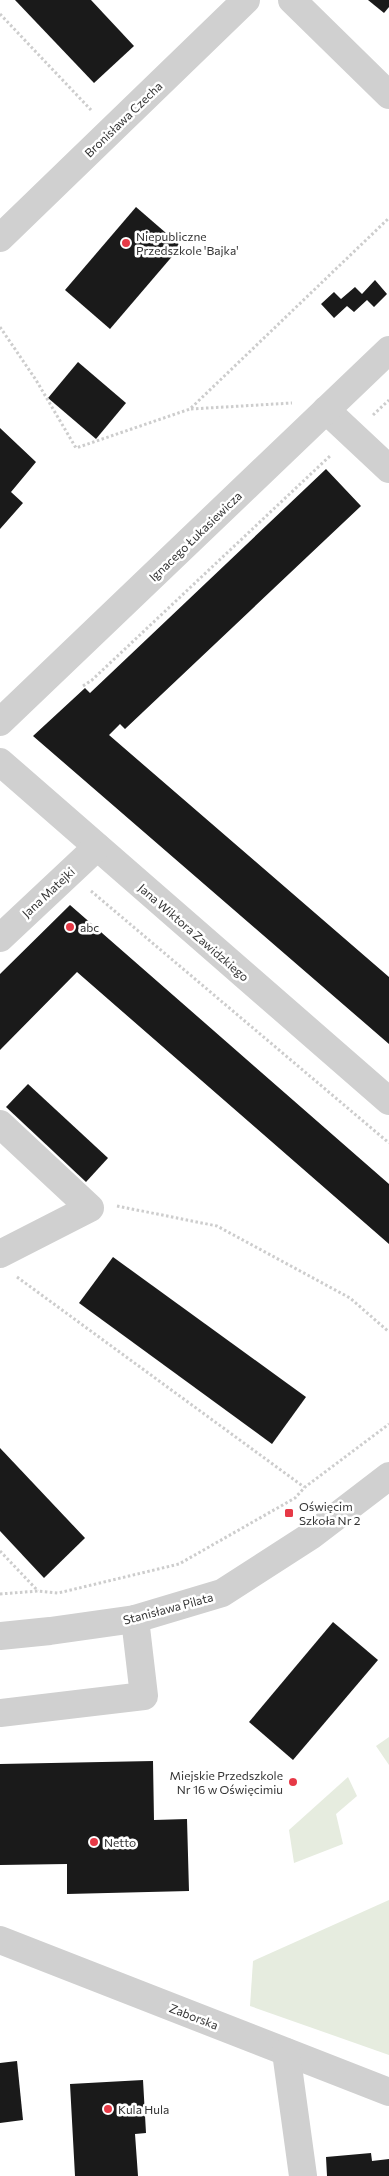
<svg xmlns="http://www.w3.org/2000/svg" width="389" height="2176" viewBox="0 0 389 2176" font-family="Commissioner,sans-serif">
	<rect width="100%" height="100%" fill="#fff"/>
	<g fill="#e6ecdf">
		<path d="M389 1737V1765L376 1746Z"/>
		<path d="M348 1777 357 1796 336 1814 343 1844 294 1863 289 1830Z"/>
		<path d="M389 1900V2055L250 2006 253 1961Z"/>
	</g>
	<g fill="#1a1a1a">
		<path d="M15 0H91L134 46 94 83Z"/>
		<path d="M368 0H389V7L384 13Z"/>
		<path d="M136 207 181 246 110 329 65 290Z"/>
		<path d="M375 280 387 294 374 307 367 300 354 312 347 306 334 318 321 304 334 292 341 299 355 287 362 294Z"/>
		<path d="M78 362 126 403 96 439 48 398Z"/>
		<path d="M0 428 36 462 11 492 23 503 0 529Z"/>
		<path d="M326 469 361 506 125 729 120 724 109 735 389 977V1044L33 736 85 688 90 693Z"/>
		<path d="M70 905 389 1184V1244L77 972 0 1050V974Z"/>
		<path d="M28 1084 108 1158 86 1182 6 1107Z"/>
		<path d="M113 1257 306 1397 272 1444 79 1303Z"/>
		<path d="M0 1448 85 1538 44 1578 0 1531Z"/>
		<path d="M333 1622 378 1660 293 1760 249 1722Z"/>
		<path d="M153 1761 154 1820 187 1819 189 1891 67 1894V1864L0 1865V1764Z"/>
		<path d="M17 2061 23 2120 0 2123V2063Z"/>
		<path d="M143 2080 146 2133 135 2134 138 2176H75L70 2084Z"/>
		<path d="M371 2153 372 2161 389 2159V2176H327L326 2157Z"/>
	</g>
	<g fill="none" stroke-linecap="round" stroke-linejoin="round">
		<g stroke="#cdcdcd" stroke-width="3" stroke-dasharray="2.5 2.5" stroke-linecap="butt">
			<path d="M0 14 91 110"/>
			<path d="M0 327 36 380 76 448 190 409 389 218"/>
			<path d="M191 409 292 403"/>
			<path d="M373 415 389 400"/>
			<path d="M83 686 92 680 331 455"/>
			<path d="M91 891 389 1143"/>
			<path d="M117 1206 217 1226 350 1298 389 1332"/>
			<path d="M17 1277 304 1487"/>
			<path d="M0 1551 38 1591"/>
			<path d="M0 1594 38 1591 58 1593 179 1564 295 1498 305 1487 389 1424"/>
		</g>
		<g stroke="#d0d0d0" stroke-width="28">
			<path d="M292 0 389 95"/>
			<path d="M0 238 246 0"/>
			<path d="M326 410 389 469"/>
			<path d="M0 722 389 350"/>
			<path d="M0 762 389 1101"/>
			<path d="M0 938 97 847"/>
			<path d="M0 1124 90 1208 0 1254"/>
			<path d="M0 1636 50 1631 135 1619 222 1593 312 1535 389 1476"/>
			<path d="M0 1713 144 1696 135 1619"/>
			<path d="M0 1940 389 2092"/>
			<path d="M286 2052 303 2176"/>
		</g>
	</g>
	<g fill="#e63946" stroke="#fff" stroke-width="2">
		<circle cx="126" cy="243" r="5"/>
		<circle cx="70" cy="927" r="5"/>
		<rect x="284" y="1508" width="10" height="10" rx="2.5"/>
		<circle cx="293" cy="1782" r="5"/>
		<circle cx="94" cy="1842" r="5"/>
		<circle cx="108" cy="2109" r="5"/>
	</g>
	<g text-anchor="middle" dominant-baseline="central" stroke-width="5" stroke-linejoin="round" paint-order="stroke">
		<g font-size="12" fill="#333" stroke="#fff">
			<text transform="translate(123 119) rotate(-44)">Bronisława Czecha</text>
			<text transform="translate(195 536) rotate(-44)">Ignacego Łukasiewicza</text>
			<text transform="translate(48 892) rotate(-43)">Jana Matejki</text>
			<text transform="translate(194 932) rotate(41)">Jana Wiktora Zawidzkiego</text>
			<text transform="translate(168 1608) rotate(-15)">Stanisława Pilata</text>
			<text transform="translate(194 2016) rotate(21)">Zaborska</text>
		</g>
		<g font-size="12" fill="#333" stroke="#fff" text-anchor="start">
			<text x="136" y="236">Niepubliczne<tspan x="136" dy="14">Przedszkole 'Bajka'</tspan></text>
			<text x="80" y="927">abc</text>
			<text x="299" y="1506">Oświęcim<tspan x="299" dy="14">Szkoła Nr 2</tspan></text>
			<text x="283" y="1775" text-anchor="end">Miejskie Przedszkole<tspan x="283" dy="14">Nr 16 w Oświęcimiu</tspan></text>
			<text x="104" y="1842">Netto</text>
			<text x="118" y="2109">Kula Hula</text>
		</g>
	</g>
</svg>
